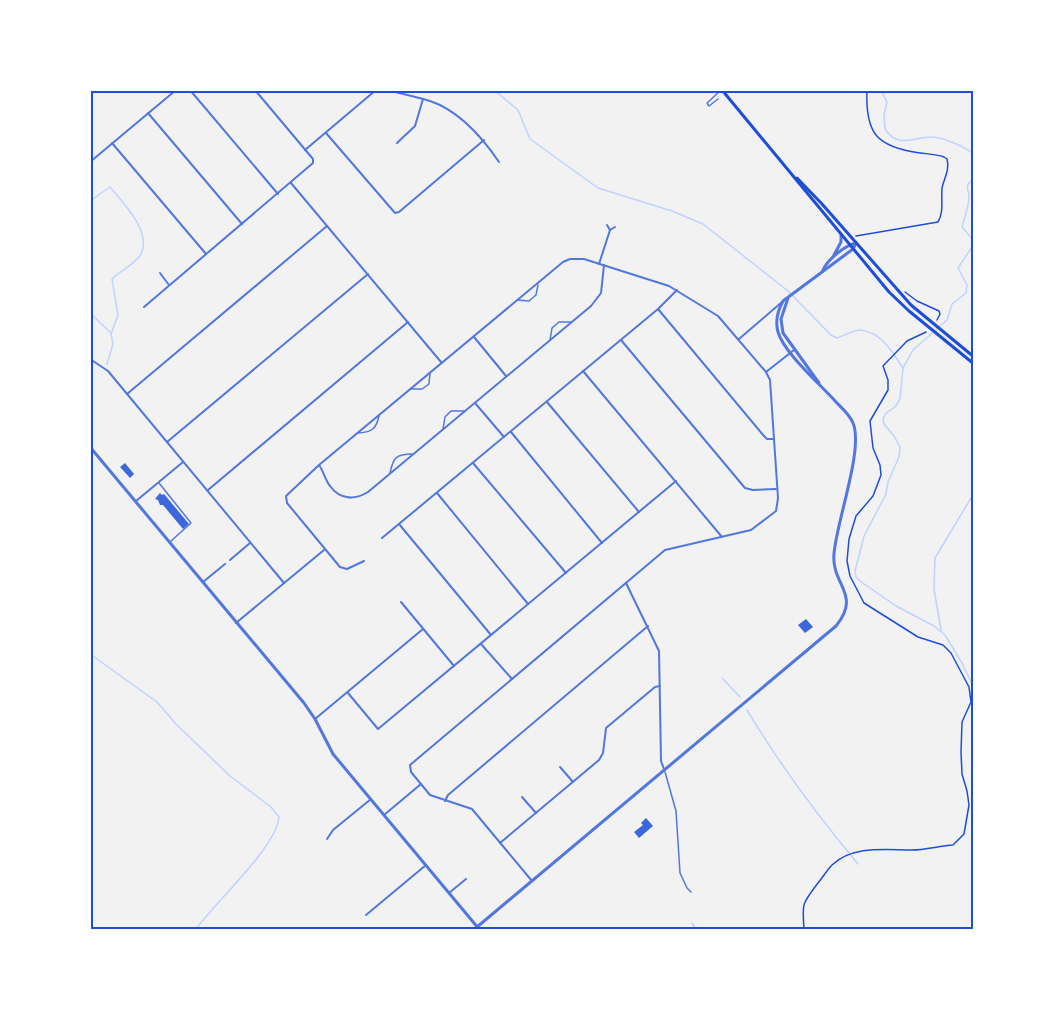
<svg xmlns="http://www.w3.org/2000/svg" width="1064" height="1019" viewBox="0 0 1064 1019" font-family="Jost,sans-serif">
	<rect width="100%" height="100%" fill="#f2f2f2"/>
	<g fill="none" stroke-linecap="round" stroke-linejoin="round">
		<g stroke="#bfd3fe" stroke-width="1.5">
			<path d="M494 90 518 110 530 139 598 188 672 211 703 224 788 291 831 335 837 338C843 336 854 330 860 330 882 332 892 352 903 368"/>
			<path d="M881 90 887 102 884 115 885 129C898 149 913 137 931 137 942 137 967 147 974 155"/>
			<path d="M974 179C963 186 969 188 969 197 970 200 963 224 962 227L974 241"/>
			<path d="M90 201 110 187C123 203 152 231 141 254 135 264 120 271 112 279L118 315 111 334 113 344 107 364"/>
			<path d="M974 244 958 268 967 285 966 293 952 304 947 320 913 350 903 368 900 399 895 407 886 413 883 419 884 424 894 436 900 447 899 457 888 482 886 494 864 536 855 571 856 577 860 581 896 606 934 626 945 635 962 663 974 688"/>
			<path d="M90 313 111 333"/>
			<path d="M941 630 934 589 935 558 974 493"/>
			<path d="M90 654 157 702 176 724 230 776 271 807 279 817C276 848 216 901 196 929"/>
			<path d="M722 678 740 697"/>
			<path d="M747 710C780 765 817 815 858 864"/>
			<path d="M692 923 696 929"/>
		</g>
	</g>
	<g fill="#3d67dc">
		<path d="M125 463 134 474 130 478 120 467Z"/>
		<path d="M160 493 162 495 164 494 189 524 183 529 163 505H160L158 500 155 499Z"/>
		<path d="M806 619 813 627 805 633 798 625Z"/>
		<path d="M646 818 653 826 639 838 634 832 643 825 641 823Z"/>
	</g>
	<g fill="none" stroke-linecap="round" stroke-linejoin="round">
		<g stroke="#1d4ed8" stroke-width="1.5">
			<path d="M856 236 938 222C944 212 941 200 942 188 944 178 950 170 947 159L944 157C936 154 928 154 920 153 877 147 865 134 867 90"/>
			<path d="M905 292 917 301 939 311 940 314 937 320"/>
			<path d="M804 929C802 903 802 904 818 883 823 877 827 870 832 865 853 845 886 850 912 850 925 850 939 846 953 845L964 834 969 805 967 791 962 774 961 752 962 722 971 702 969 687 951 653 943 645 918 637 864 603 850 576 847 561 849 539 856 516 873 496 881 475 880 465 873 448 870 421 888 390V380L883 366 907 341 926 332"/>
		</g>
		<g stroke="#5277de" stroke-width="1.5">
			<path d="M517 300 529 301 536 295 538 285"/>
			<path d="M550 340 552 328 559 322H571"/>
			<path d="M410 389H422L429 384 430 373"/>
			<path d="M443 429 445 417 451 411H464"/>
			<path d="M359 433C372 432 376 429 379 416"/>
			<path d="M390 473C393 458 396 454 412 454"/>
			<path d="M159 483 191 523 171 541"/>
			<path d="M665 772 676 811 680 873 687 888 691 892"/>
		</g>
		<path stroke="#5277de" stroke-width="1.5" d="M718 99 709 106 707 103 721 90"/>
		<g stroke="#5277de" stroke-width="2">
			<path d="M190 90 278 194"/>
			<path d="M389 90C402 94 416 97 430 101 460 111 482 137 499 162"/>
			<path d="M148 113 242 224"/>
			<path d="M326 133 395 213 399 212 484 140"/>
			<path d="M112 143 206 254"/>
			<path d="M397 143 415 126 423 99"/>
			<path d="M305 150 376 90"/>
			<path d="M90 162 176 90"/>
			<path d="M291 183 441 362"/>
			<path d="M607 225 610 230 615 227"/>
			<path d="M599 264 610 230"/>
			<path d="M160 273 169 285"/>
			<path d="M144 307 313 163V159L255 90"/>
			<path d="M658 309 764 436 767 439H774"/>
			<path d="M474 337 506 376"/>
			<path d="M739 339 782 302"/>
			<path d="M621 340 745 488 753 490 776 489"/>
			<path d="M90 359 108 371 284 583"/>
			<path d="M583 371 722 537"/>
			<path d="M766 372 794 350"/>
			<path d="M127 394 327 226"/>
			<path d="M547 402 639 512"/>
			<path d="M475 403 504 437"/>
			<path d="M511 432 602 543"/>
			<path d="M167 442 368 274"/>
			<path d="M473 463 566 573"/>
			<path d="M319 465C324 472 325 480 330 486 340 500 355 500 368 492L591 306 601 293 604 265"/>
			<path d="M208 490 408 322"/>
			<path d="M437 493 528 604"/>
			<path d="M136 501 183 462"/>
			<path d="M399 524 491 635"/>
			<path d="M382 538 658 309 677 290"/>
			<path d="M230 560 250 543"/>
			<path d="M364 561 347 569 340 567 287 503 286 496 319 465 563 262 570 259H584L669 286 718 316 766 372 770 380 778 498 776 511 751 530 665 550 410 765 411 772 430 795 472 809 532 881"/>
			<path d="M203 582 225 564"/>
			<path d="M626 583 659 651 661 761 664 769"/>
			<path d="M401 602 454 666"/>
			<path d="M236 623 324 550"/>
			<path d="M481 644 512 679"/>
			<path d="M348 693 378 729 676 481"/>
			<path d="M315 719 423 629"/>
			<path d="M560 767 573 782"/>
			<path d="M522 797 536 813"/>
			<path d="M445 801 448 795 648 626"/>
			<path d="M384 815 421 784"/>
			<path d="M327 839 333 830 371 799"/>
			<path d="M500 843 599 760 603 753 606 728 655 687 660 686"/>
			<path d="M449 893 466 879"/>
			<path d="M366 915 426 865"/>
		</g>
		<g stroke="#5277de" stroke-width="3">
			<path d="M834 255 841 242V235"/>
			<path d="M823 270C828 259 844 246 856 243"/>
			<path d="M788 298 781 319 783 333 819 383"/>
			<path d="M90 447 304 703 315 719 333 754 479 929"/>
			<path d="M477 927 836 626C862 594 831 585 834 554 836 523 864 449 853 423 850 415 842 408 836 402 821 385 784 353 778 332 775 321 778 310 783 301L853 249 856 243"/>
		</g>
		<g stroke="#1d4ed8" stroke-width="3">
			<path d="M722 90 889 292 909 311 974 364"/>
			<path d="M797 178 822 204 911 305 974 357"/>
		</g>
	</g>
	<rect width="1064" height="1019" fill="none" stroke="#ffffff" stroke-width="183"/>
	<rect x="92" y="92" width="880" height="836" fill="none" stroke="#1d4ed8" stroke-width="2"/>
</svg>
